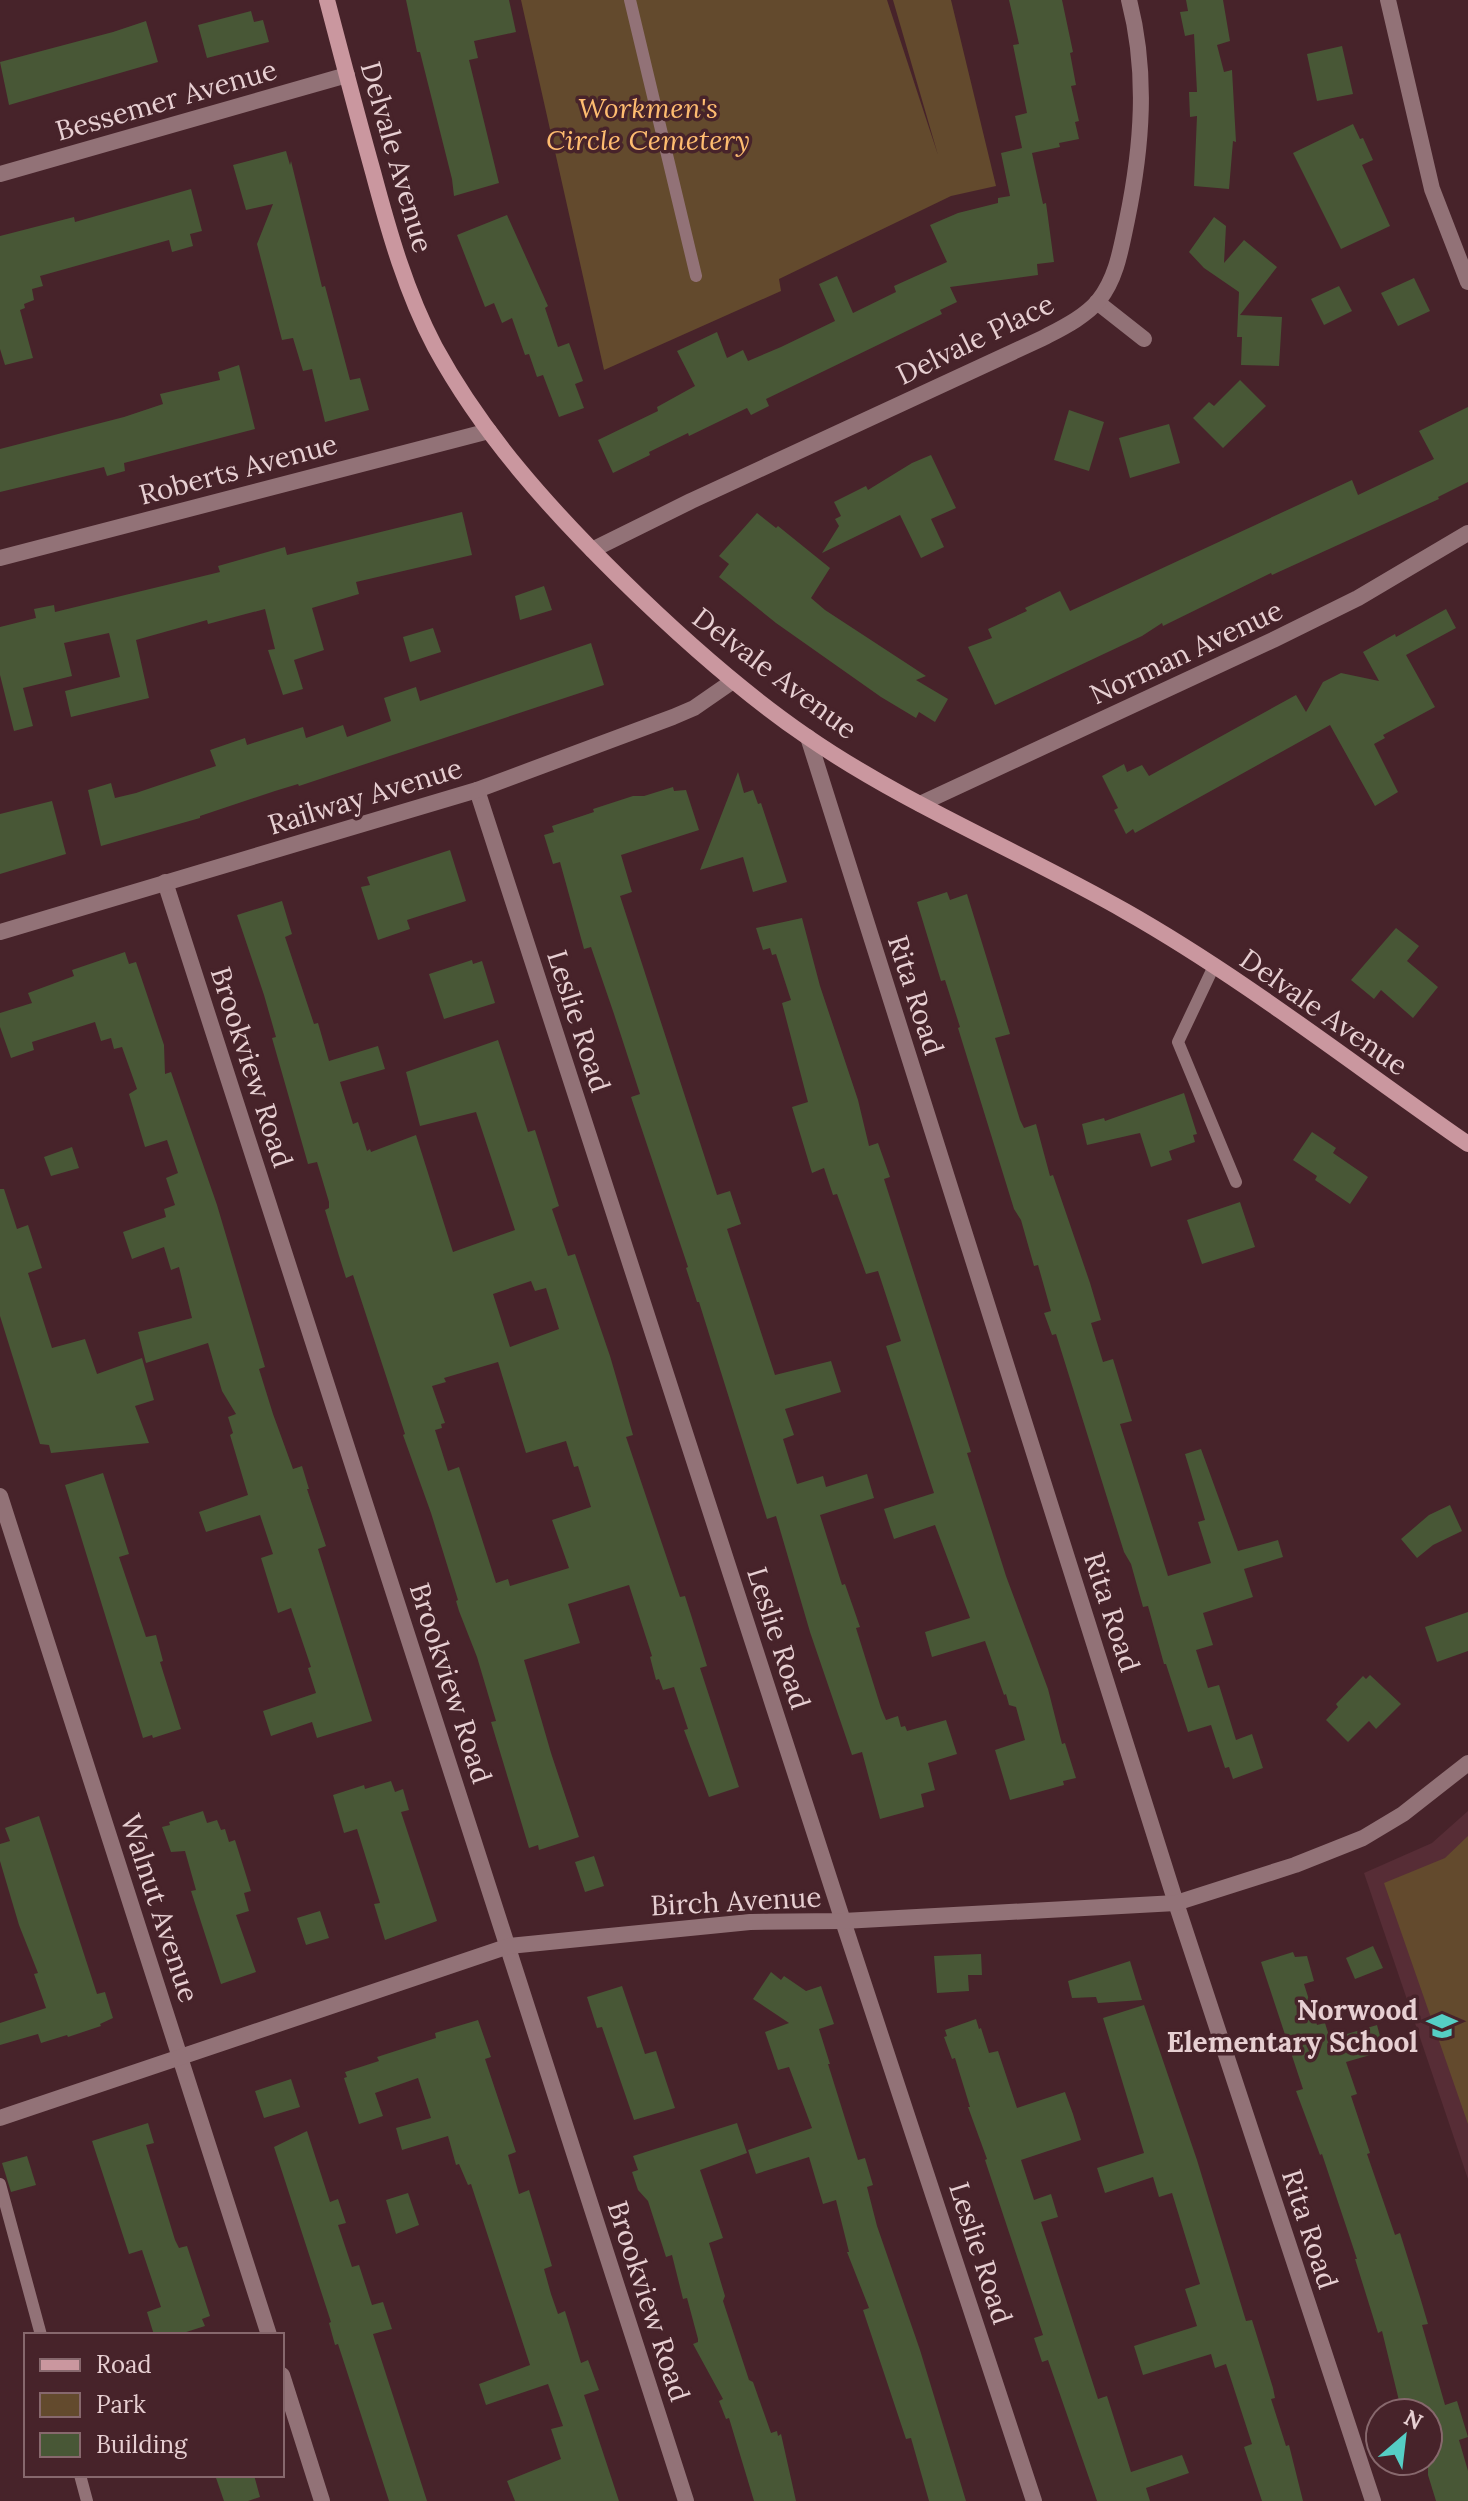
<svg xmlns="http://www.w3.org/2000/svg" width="1468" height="2501" viewBox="0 0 1468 2501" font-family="Lora,serif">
	<rect width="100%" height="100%" fill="#47232a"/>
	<path fill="#572d36" d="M1468 1811V2179L1364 1873 1432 1843Z"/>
	<g fill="#634a2d">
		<path d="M521 0H887L938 155 893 0H951L996 186 951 196 779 279 781 291 604 370Z"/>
		<path d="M1468 1836V2124L1384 1883 1445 1858Z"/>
	</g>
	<g fill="#485736" fill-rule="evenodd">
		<path d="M406 0H509L516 32 474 41 478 58 469 60 499 183 454 196 452 179 420 52H417Z"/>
		<path d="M1009 0H1062L1073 52 1070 53 1076 85 1071 86 1079 121 1075 122 1079 139 1059 143 1060 147 1032 153 1043 204 1046 203 1054 262 1037 264 1038 275 950 287 957 302 940 310 942 314 766 399 769 406 751 415 747 408 689 436 688 433 649 452 650 455 613 473 598 440 658 411 657 407 695 386 677 351 717 332 727 358 743 350 748 361 781 347 835 321 819 284 837 276 853 313 896 292 894 286 947 262 930 225 958 213 998 203V198L1010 196 1001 153 1022 148 1015 116 1027 113 1013 45 1019 44Z"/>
		<path d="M1186 0H1223L1230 41 1217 45 1224 72 1232 70 1236 142 1233 141 1229 189 1194 186 1197 116 1190 117 1189 92H1197L1194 34 1185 36 1180 12 1188 11Z"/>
		<path d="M251 11 254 22 263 20 269 42 207 58 198 25Z"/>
		<path d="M146 21 158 62 9 105 0 62 113 32Z"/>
		<path d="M1342 46 1353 94 1317 101 1307 54Z"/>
		<path d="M1353 124 1360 139 1363 138 1373 160 1362 165 1390 226 1341 249 1293 153Z"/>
		<path d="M286 151 290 165 291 161 322 287 325 286 350 380 360 378 369 410 325 422 312 369 303 371 293 338 282 340 257 244 273 204 246 210 233 165Z"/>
		<path d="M191 189 202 231 190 234 193 246 172 252 169 240 40 276 43 286 32 289 34 300 24 304 25 308 20 310 33 358 5 365 0 349V236L74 217 75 222Z"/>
		<path d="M507 215 548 306 545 308 558 347 569 343 583 381 575 384 584 408 559 417 543 375 537 377 529 354 525 355 512 318 502 323 494 303 485 307 457 235Z"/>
		<path d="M1214 217 1226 226 1224 263 1244 240 1277 267 1240 315 1282 317 1279 366 1241 365 1242 337H1237L1239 292 1204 268 1189 252Z"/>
		<path d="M1414 278 1430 311 1398 326 1381 293Z"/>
		<path d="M1339 286 1352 311 1324 325 1311 299Z"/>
		<path d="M239 365 255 429 124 463 125 471 107 476 104 467 0 492V449L124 417 163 404 160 394 220 380 218 372Z"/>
		<path d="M1240 380 1266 406 1223 448 1193 418 1209 402 1214 406Z"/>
		<path d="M1468 407V482L1438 497 1439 499 1272 575 1271 573 1163 626 1162 623 1142 636 995 705 968 647 992 638 988 629 1027 611 1025 608 1060 591 1070 611 1352 480 1358 495 1434 459 1419 431Z"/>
		<path d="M1069 410 1104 422 1089 471 1054 460Z"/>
		<path d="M1169 424 1180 463 1130 478 1119 438Z"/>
		<path d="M931 455 956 508 931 519 944 547 921 558 900 515 822 553 839 526 835 519 841 516 834 502 866 486 868 490 912 463Z"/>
		<path d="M462 512 472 555 356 582 359 594 312 608 324 650 294 660 303 689 283 695 268 650 275 649 265 609 208 624 207 620 136 640 149 698 71 717 65 691 120 677 109 633 64 643 72 676 23 688 33 726 14 731 0 675V627L36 618 34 609 54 605 55 612 220 572 218 566 285 547 287 555Z"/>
		<path d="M757 513 776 528 778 526 830 568 811 598 825 610 926 676 916 680 948 699 935 722 919 712 916 718 881 697 776 623 719 577 729 564 719 556Z"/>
		<path d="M544 586 552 610 520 620 515 596Z"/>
		<path d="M1446 609 1456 628 1406 655 1435 707 1383 735 1385 738 1374 744 1398 792 1375 806 1330 725 1135 833 1133 829 1126 834 1114 810 1118 808 1102 776 1124 764 1127 772 1142 765 1149 776 1296 695 1306 712 1323 682 1341 673 1379 681 1363 652 1395 634 1396 637Z"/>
		<path d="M433 628 441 652 410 662 403 637Z"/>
		<path d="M591 643 604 685 299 786 298 784 275 791 200 816V818L101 846 88 790 111 783 115 798 136 793 216 766 210 750 245 738 247 745 303 727 306 738 343 725 347 737 391 721 384 698 416 687 420 701Z"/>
		<path d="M738 772 744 793 753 790 758 804 761 803 787 882 753 892 743 857 700 870Z"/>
		<path d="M673 787 674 791 686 790 699 830 621 855 632 892 620 896 717 1195 730 1191 741 1224 727 1229 775 1375 831 1361 841 1392 785 1409 794 1435 783 1439 797 1484 823 1476 826 1487 867 1474 874 1498 820 1515 842 1585 845 1584 860 1627 856 1628 881 1708 886 1720 898 1716 901 1727 905 1726 907 1731 946 1720 957 1754 928 1763 935 1790 921 1794 924 1807 880 1819 862 1752 852 1755 810 1632 776 1516 767 1519 699 1302H697L686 1268 688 1267 631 1097 640 1094 614 1014 591 947 584 949 560 862 553 864 544 835 554 832 552 826 594 812 593 809 633 796H644Z"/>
		<path d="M52 801 66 854 0 874V814Z"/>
		<path d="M450 850 466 901 407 920 410 929 378 940 361 887 370 885 367 877Z"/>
		<path d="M947 892 950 900 967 894 1010 1034 995 1038 1020 1120 1024 1128 1036 1124 1050 1176 1053 1175 1090 1283 1101 1320 1091 1323 1103 1362 1113 1359 1132 1421 1120 1424 1168 1576 1211 1563 1198 1522 1205 1520 1185 1454 1201 1449 1238 1551 1278 1540 1283 1557 1244 1569 1253 1597 1203 1613 1213 1645 1196 1650 1208 1688 1219 1685 1236 1740 1252 1734 1263 1768 1233 1779 1229 1767 1225 1768 1211 1725 1188 1732 1166 1664H1164L1148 1606 1143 1607 1131 1564 1124 1552 1056 1334 1052 1335 1044 1313 1051 1311 1038 1265 1034 1266 1021 1220 1014 1209 958 1028 960 1027 945 980 941 981 917 902Z"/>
		<path d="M282 901 292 934 285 937 314 1024 318 1023 329 1061 378 1046 385 1069 340 1082 353 1124 358 1122 367 1151 370 1149 371 1152 416 1135 453 1252 515 1230 476 1112 420 1126 406 1072 498 1040 528 1132 535 1130 559 1206 552 1209 568 1256 575 1254 610 1356 633 1435 626 1437 680 1597 685 1596 692 1618 707 1666 700 1668 739 1787 709 1797 684 1730 688 1729 674 1687 663 1690 659 1679 656 1680 650 1657 652 1656 629 1585 568 1604 580 1643 524 1660 551 1753 579 1837 539 1850 538 1845 529 1848 491 1722 496 1721 477 1657 459 1611 456 1601 458 1600 431 1513 403 1435 405 1434 353 1275 346 1278 339 1256 325 1210 329 1208V1202L317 1162 308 1164 272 1038 276 1037 264 995 237 915ZM531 1281 535 1291 546 1288 559 1329 510 1347 493 1294ZM498 1362 526 1453 566 1441 574 1467 578 1466 591 1507 552 1520 569 1568 510 1586 508 1579 496 1583 459 1467 448 1471 435 1430 442 1428 441 1424 445 1423 432 1386 446 1382 444 1378Z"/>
		<path d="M802 918 820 986 858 1100 869 1146 878 1143 890 1177 884 1179 971 1452 967 1453 1006 1576 1048 1689 1062 1744 1065 1743 1076 1778 1063 1781 1064 1785 1010 1800 995 1750 1025 1740 1016 1707 1009 1705 1006 1694 1004 1695 985 1641 932 1657 925 1632 970 1618 935 1525 894 1539 884 1509 934 1493 886 1346 901 1341 878 1271 866 1274 837 1194 833 1195 824 1168 812 1173 792 1107 808 1102 782 1003 791 1000 776 954 772 955 770 948 763 950 756 928Z"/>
		<path d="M1396 928 1419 946 1407 961 1438 987 1413 1018 1381 990 1374 999 1351 980Z"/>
		<path d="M125 952 129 964 136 962 164 1045 165 1074 171 1072 217 1205 265 1367 259 1369 273 1414 293 1469 302 1466 309 1489H307L326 1546 318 1549 372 1721 317 1738 312 1722 271 1736 263 1711 316 1693 308 1668 311 1667 291 1608 278 1613 261 1558 273 1554 260 1515 206 1532 199 1512 248 1495 230 1435 233 1433 228 1417 236 1414 222 1391 208 1343 146 1363 138 1332 192 1318 179 1267 171 1270 164 1247 132 1259 123 1232 166 1217 164 1209 175 1205 166 1178 178 1173 167 1140 145 1147 129 1094 137 1089 122 1047 114 1049 111 1038 101 1041 95 1022 32 1042 34 1050 11 1058 0 1027V1013L32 1003 28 993 74 976 72 970Z"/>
		<path d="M472 960 473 964 482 961 495 1003 444 1019 429 974Z"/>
		<path d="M1184 1093 1197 1134 1193 1135 1195 1142 1169 1151 1172 1160 1151 1167 1140 1133 1087 1145 1082 1124 1104 1118 1105 1121Z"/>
		<path d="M1312 1132 1336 1148 1333 1153 1368 1177 1350 1204 1315 1180 1317 1176 1293 1160Z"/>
		<path d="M72 1147 79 1168 51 1176 44 1157Z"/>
		<path d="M0 1189H4L17 1229 28 1225 42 1268 28 1273 52 1348 85 1339 97 1374 142 1358 154 1400 135 1406 149 1443 51 1453 49 1445 40 1444 0 1316Z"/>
		<path d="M1240 1202 1255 1247 1202 1264 1187 1220Z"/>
		<path d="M103 1473 129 1554 119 1557 146 1637 156 1635 163 1661 160 1662 181 1729 153 1738 152 1735 143 1738 65 1485Z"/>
		<path d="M1450 1505 1462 1531 1433 1545 1417 1558 1401 1539 1429 1515Z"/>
		<path d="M1468 1612V1651L1437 1662 1425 1627Z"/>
		<path d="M1370 1675 1401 1704 1376 1729 1369 1721 1348 1742 1326 1720 1338 1707 1336 1704 1363 1676 1366 1679Z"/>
		<path d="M391 1781 395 1792 403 1789 409 1810 401 1812 437 1921 385 1940 374 1904 380 1903 357 1829 344 1833 333 1795 364 1785 365 1789Z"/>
		<path d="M203 1811 207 1823 217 1820 221 1830 225 1829 229 1842 235 1840 251 1891 244 1893 249 1911 236 1915 256 1972 221 1984 191 1891 196 1890 185 1851 171 1852 162 1827 170 1825 169 1822Z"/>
		<path d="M39 1816 97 1994 105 1992 113 2018 100 2024 101 2026 68 2037 67 2035 41 2043 38 2034 0 2045V2023L46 2008 34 1974 38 1973 19 1925 0 1861V1844L10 1841 5 1828Z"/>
		<path d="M594 1856 604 1886 585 1892 575 1862Z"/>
		<path d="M320 1911 329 1938 306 1945 297 1918Z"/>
		<path d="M1373 1946 1383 1968 1355 1979 1346 1958Z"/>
		<path d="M1293 1952 1295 1957 1307 1956 1314 1981 1304 1984 1317 2025 1325 2023 1330 2039 1377 2025 1384 2051 1346 2062 1357 2094 1351 2096 1370 2153 1367 2154 1395 2235 1400 2233 1420 2297 1428 2324 1422 2325 1445 2405 1457 2401 1468 2437 1459 2440 1468 2471V2501H1436L1428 2475V2413H1402L1382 2331 1378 2333 1355 2259H1357L1322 2154 1320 2155 1296 2091 1303 2089 1261 1962Z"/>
		<path d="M981 1954 982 1975H968L969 1991 937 1993 934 1956Z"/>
		<path d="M1130 1961 1142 2000 1098 2003 1096 1997 1072 1998 1068 1981Z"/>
		<path d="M771 1972 781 1980 784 1976 806 1991 821 1986 834 2024 819 2029 830 2064H828L858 2160 865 2158 873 2185 867 2187 877 2226 920 2350 966 2501H929L911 2438 906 2439 863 2310 869 2308 847 2252H849L836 2200 823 2204 809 2157 756 2174 748 2150 812 2128 789 2067 778 2070 765 2032 789 2023 753 1999Z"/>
		<path d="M622 1986 645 2054 656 2051 675 2108 634 2120 602 2027 597 2028 587 1997Z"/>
		<path d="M1144 2005 1197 2160 1246 2321 1252 2320 1273 2388 1275 2398 1271 2399 1286 2446 1289 2445 1303 2501H1262L1244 2447 1252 2444 1226 2364 1215 2368 1211 2354 1143 2375 1134 2346 1197 2326 1185 2289 1200 2284 1172 2193 1159 2197 1153 2177 1105 2193 1097 2168 1144 2153 1103 2018Z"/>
		<path d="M976 2019 979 2029 981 2028 989 2053 998 2051 1017 2108 1065 2092 1073 2114 1081 2140 1021 2160 1034 2200 1051 2194 1058 2217 1041 2222 1098 2399 1107 2396 1131 2472 1182 2455 1189 2473 1146 2488 1150 2501H1097L1048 2360 1042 2362 1034 2338 1043 2335 985 2160 987 2159 968 2107H970L955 2058 952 2059 944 2037 947 2036 945 2030Z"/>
		<path d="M478 2020 491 2057 485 2059 516 2152 508 2155 519 2194 529 2190 552 2266 544 2269 551 2294 558 2314 565 2311 581 2363 588 2360 599 2390 584 2395 619 2501H515L507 2481 561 2459 551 2429 563 2426 548 2384 486 2405 479 2384 530 2365 471 2184 468 2185 459 2164 456 2165 448 2136 402 2150 396 2128 431 2118 418 2078 375 2093 383 2116 359 2124 344 2078 347 2077 345 2072 379 2061 377 2057 436 2038 435 2033Z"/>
		<path d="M291 2079 300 2107 264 2118 255 2091Z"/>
		<path d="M148 2123 154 2143 146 2145 175 2240 179 2248 187 2246 210 2316 202 2319 205 2326 177 2335H154L147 2312 161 2307 142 2250 129 2254 92 2141Z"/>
		<path d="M737 2123 747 2153 700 2170 723 2238 709 2243 725 2296 723 2301 749 2380 753 2382 771 2433 777 2431 778 2436 781 2434 796 2501H754L729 2418 726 2419 719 2401 723 2399 693 2344 698 2342V2339L687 2298 683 2299 672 2255 666 2257 648 2201 638 2190 632 2172 638 2170 633 2156Z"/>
		<path d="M307 2131 330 2202 338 2199 346 2223 338 2225 352 2267 359 2265 372 2305 383 2302 392 2329 373 2334 427 2501H389L338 2344 335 2345 329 2323 331 2322 274 2147Z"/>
		<path d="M27 2156 36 2185 11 2192 2 2163Z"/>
		<path d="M408 2193 419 2225 396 2234 386 2200Z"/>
		<path d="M215 2475H254L260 2497 248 2501H224Z"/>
	</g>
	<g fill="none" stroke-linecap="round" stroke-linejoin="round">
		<g stroke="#927277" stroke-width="12">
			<path d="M630 0 696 276"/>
			<path d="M1214 966 1178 1042 1236 1182"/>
			<path d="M0 2184 41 2335"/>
			<path d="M80 2475 87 2501"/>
		</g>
		<g stroke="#927277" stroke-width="16">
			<path d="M1388 0 1432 189 1468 282"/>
			<path d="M0 174 347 75"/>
			<path d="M1097 302 1144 339"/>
			<path d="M592 550 691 501 1043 338C1062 328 1085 317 1099 300 1117 277 1121 248 1127 220 1142 147 1148 73 1129 0"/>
			<path d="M0 558 489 431"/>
			<path d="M808 737 1176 1903 1373 2501"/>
			<path d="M477 790 843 1921 1034 2501"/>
			<path d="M920 804 1273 640 1358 598 1468 533"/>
			<path d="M165 882 686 2501"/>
			<path d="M0 932 477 790 673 717 694 708 733 681"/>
			<path d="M0 1496 269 2335"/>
			<path d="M0 2118 509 1946 750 1922 843 1921 1176 1903 1295 1865 1363 1838 1403 1814 1468 1763"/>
			<path d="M282 2375 322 2501"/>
		</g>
		<path stroke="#ca979f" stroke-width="16" d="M327 0C342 57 357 115 373 172 389 232 406 292 435 347 483 435 549 508 619 577 678 635 739 690 806 736 906 805 1020 851 1125 911 1245 979 1355 1066 1468 1144"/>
	</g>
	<defs>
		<g id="school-bare" transform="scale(2.4)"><path d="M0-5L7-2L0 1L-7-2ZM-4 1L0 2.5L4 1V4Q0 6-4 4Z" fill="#55cec5" stroke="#47232a" stroke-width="2.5" paint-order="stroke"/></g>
	</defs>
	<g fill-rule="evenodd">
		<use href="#school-bare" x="1442" y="2026"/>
	</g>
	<g text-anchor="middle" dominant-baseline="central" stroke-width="7" stroke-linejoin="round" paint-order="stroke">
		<g font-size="28" fill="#e7cfd2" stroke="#47232a">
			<text transform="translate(166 100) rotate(-16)">Bessemer Avenue</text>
			<text transform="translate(397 157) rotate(74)">Delvale Avenue</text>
			<text transform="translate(975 339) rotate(-26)">Delvale Place</text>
			<text transform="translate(238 469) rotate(-15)">Roberts Avenue</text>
			<text transform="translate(1186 652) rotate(-25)">Norman Avenue</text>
			<text transform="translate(775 673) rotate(37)">Delvale Avenue</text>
			<text transform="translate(365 796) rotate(-17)">Railway Avenue</text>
			<text transform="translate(916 995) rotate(72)">Rita Road</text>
			<text transform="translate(1324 1012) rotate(35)">Delvale Avenue</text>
			<text transform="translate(579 1021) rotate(72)">Leslie Road</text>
			<text transform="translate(252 1067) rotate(72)">Brookview Road</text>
			<text transform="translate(1112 1612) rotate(72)">Rita Road</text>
			<text transform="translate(779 1638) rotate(72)">Leslie Road</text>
			<text transform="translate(451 1683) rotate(72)">Brookview Road</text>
			<text transform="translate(736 1901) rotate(-3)">Birch Avenue</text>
			<text transform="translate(160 1908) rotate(72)">Walnut Avenue</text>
			<text transform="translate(1310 2229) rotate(72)">Rita Road</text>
			<text transform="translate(981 2253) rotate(72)">Leslie Road</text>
			<text transform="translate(649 2301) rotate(72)">Brookview Road</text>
		</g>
		<g font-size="28" font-style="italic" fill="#febc70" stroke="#47232a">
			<text x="648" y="108">Workmen's<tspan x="648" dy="32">Circle Cemetery</tspan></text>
		</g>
		<g font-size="28" font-weight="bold" fill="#e7cfd2" stroke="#47232a" text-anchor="end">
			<text x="1418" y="2010">Norwood<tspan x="1418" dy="32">Elementary School</tspan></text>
		</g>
	</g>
	<rect x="24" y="2333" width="260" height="144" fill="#47232a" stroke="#87686d" stroke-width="2"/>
	<rect x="40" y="2359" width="40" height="12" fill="#ca979f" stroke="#87686d" stroke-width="2"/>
	<text x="96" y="2373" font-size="24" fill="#e7cfd2">Road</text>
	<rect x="40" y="2393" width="40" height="24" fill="#634a2d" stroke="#87686d" stroke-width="2"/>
	<text x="96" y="2413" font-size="24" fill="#e7cfd2">Park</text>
	<rect x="40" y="2433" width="40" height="24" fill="#485736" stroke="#87686d" stroke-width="2"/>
	<text x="96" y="2453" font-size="24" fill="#e7cfd2">Building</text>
	<g transform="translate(1404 2437) rotate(28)"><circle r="38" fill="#47232a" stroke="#87686d" stroke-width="2"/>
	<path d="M0-6L14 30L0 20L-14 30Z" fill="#55cec5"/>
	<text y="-12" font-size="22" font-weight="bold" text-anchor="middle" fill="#e7cfd2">N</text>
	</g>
</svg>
